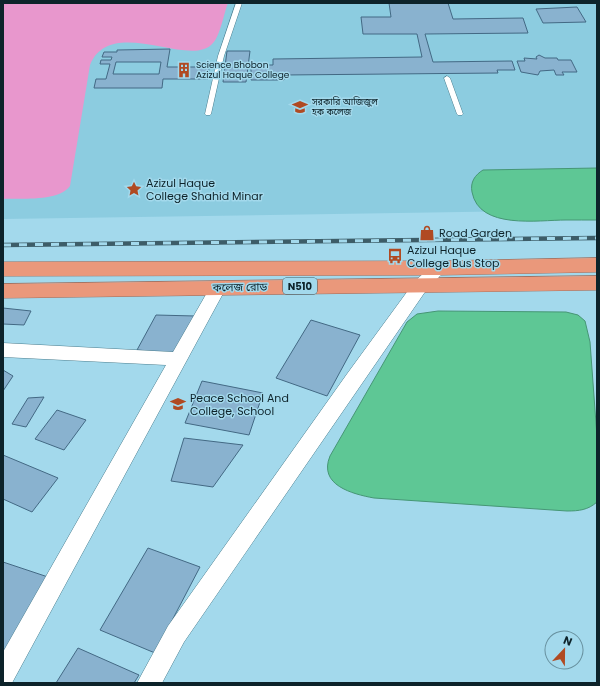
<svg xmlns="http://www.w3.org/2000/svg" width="600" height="686" viewBox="0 0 600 686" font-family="Poppins,'Noto Sans Bengali',sans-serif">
	<rect width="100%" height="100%" fill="#a3d9ec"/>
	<path fill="#8ccce0" d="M3 3H597V210L3 219Z"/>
	<path fill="#e897cd" d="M3 3H228C224 13 220 36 213 43 191 70 111 14 90 65L70 186C58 202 21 198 3 199Z"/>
	<g fill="#5ec795" stroke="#469675">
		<path d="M597 168V220C587 220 576 220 566 220 538 220 479 230 472 192 470 182 475 175 483 170Z"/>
		<path d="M438 311 566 312 578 315 585 321 590 342 597 437V502C588 510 579 511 567 511L374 498C352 494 318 485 330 456L407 322 417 314Z"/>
	</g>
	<g fill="#89b2cf" stroke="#436984" fill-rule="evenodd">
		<path d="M389 3H448L453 19 523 18 528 33 425 34 433 62 512 61 515 70H497L498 73 284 75V80H251V65H273V59L422 57 417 34H363L361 17H391Z"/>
		<path d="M577 7 586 22 543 23 536 9Z"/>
		<path d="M170 49 167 67H209L208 79H163L162 88H94L96 79H106L110 64H100L101 60H111L112 57H102L104 52H117V50ZM116 62H161L159 74H113Z"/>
		<path d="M227 51H250L246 82H223Z"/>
		<path d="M539 55 545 58H557L558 60H571L577 72H562L564 75H556L554 70 540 71 538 75 521 72 517 61H525L524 58 537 59 536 57Z"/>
		<path d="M3 308 31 311 24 325 3 324Z"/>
		<path d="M156 315 195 316 181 354 137 350Z"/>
		<path d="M311 320 360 335 327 396 276 378Z"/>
		<path d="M3 370 13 376 3 391Z"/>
		<path d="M202 381 263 393 249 435 185 423Z"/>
		<path d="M44 397 26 427 12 424 28 398Z"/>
		<path d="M57 410 86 420 64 450 35 439Z"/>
		<path d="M184 438 243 445 213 487 171 481Z"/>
		<path d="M3 455 58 478 32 512 3 499Z"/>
		<path d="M148 548 200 567 155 653 100 630Z"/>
		<path d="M3 562 51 578 5 652 3 651Z"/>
		<path d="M78 648 139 675 134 683H56Z"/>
	</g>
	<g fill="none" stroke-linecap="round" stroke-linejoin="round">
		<g stroke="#4a7e8f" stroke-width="1">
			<g id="lane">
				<path d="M236 3H242L224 56 211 114 210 115H206L205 114 218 56Z"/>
				<path d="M447 76 450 78 463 114 462 115H458L457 114 444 78Z"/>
			</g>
		</g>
		<g stroke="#4a7e8f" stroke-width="1">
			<g id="street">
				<path d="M440 262 446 264 448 268 427 289 184 642 162 683H137L168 626 347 374 415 281 434 264Z"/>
				<path d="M218 282 224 284 226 288 12 683H3V652L166 365 3 357V343L173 352 212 284Z"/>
			</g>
		</g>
		<g stroke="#9d6f5f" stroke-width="1">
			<g id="highway">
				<path d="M597 258V272L440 275 3 276V262L440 261Z"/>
				<path d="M597 276V290L3 298V284Z"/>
			</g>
		</g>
		<use href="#lane" fill="#fff" fill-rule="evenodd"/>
		<use href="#street" fill="#fff" fill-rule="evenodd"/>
		<use href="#highway" fill="#ea987b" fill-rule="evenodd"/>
		<g stroke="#3d5d68" stroke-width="4.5">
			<path id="rail" d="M3 245 597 238"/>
		</g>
		<use href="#rail" stroke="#a3d9ec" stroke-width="3" stroke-dasharray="8" stroke-linecap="butt"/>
	</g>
	<defs>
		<g id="building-bare" transform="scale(1.2)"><path d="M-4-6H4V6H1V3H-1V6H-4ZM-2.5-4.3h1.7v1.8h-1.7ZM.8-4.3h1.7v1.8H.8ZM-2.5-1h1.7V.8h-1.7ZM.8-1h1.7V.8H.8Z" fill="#b04a22" stroke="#a3d9ec" stroke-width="2.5" paint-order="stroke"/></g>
		<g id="university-bare" transform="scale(1.2)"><path d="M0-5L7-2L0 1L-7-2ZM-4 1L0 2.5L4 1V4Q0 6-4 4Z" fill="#b04a22" stroke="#a3d9ec" stroke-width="2.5" paint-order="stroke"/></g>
		<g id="sight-bare" transform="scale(1.2)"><path d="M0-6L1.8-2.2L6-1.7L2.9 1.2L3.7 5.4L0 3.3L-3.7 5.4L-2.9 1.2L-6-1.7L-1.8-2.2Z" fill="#b04a22" stroke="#a3d9ec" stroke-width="2.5" paint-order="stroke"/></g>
		<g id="shop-bare" transform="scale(1.2)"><path d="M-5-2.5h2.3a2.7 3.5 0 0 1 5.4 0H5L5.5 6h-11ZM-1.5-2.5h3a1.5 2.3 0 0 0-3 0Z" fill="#b04a22" stroke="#a3d9ec" stroke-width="2.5" paint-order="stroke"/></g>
		<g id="bus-bare" transform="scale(1.2)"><path d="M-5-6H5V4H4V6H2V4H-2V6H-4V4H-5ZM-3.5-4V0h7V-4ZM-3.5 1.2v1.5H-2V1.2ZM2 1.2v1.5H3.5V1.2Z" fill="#b04a22" stroke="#a3d9ec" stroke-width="2.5" paint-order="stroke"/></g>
		<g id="school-bare" transform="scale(1.2)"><path d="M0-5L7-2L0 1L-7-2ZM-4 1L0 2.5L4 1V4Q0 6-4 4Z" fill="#b04a22" stroke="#a3d9ec" stroke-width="2.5" paint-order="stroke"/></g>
	</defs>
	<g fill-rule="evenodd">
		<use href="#building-bare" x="184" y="70"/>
		<use href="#university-bare" x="300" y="107"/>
		<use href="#sight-bare" x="134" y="189"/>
		<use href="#shop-bare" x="427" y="233"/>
		<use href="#bus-bare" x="395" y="256"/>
		<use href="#school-bare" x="178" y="404"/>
	</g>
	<g text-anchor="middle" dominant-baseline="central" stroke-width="3" stroke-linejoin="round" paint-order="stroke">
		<g font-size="9" fill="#0d232a" stroke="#a3d9ec" text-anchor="start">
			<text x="196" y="65">Science Bhobon<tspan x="196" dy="10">Azizul Haque College</tspan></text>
			<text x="312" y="102">সরকারি আজিজুল<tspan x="312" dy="10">হক কলেজ</tspan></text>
		</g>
		<rect fill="#a3d9ec" stroke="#3a5a64" stroke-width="1" x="283" y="278" width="34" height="16" rx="3"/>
		<g font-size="10" font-weight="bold" fill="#0d232a">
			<text x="300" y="286">N510</text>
		</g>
		<g font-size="11" fill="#0d232a" stroke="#a3d9ec" text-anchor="start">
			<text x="146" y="183">Azizul Haque<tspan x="146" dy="13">College Shahid Minar</tspan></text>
			<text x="439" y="233">Road Garden</text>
			<text x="407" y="250">Azizul Haque<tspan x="407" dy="13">College Bus Stop</tspan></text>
			<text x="190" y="398">Peace School And<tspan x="190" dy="13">College, School</tspan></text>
		</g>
		<g font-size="11" fill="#0d232a" stroke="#a3d9ec">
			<text transform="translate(240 287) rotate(-1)">কলেজ রোড</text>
		</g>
	</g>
	<rect width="600" height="686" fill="none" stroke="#0d232a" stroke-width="8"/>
	<g transform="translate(564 650) rotate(22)"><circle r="19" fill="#a3d9ec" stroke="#67909e"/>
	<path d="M0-3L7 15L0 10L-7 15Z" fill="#b04a22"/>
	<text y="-6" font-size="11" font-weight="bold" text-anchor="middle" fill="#0d232a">N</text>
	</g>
</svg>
